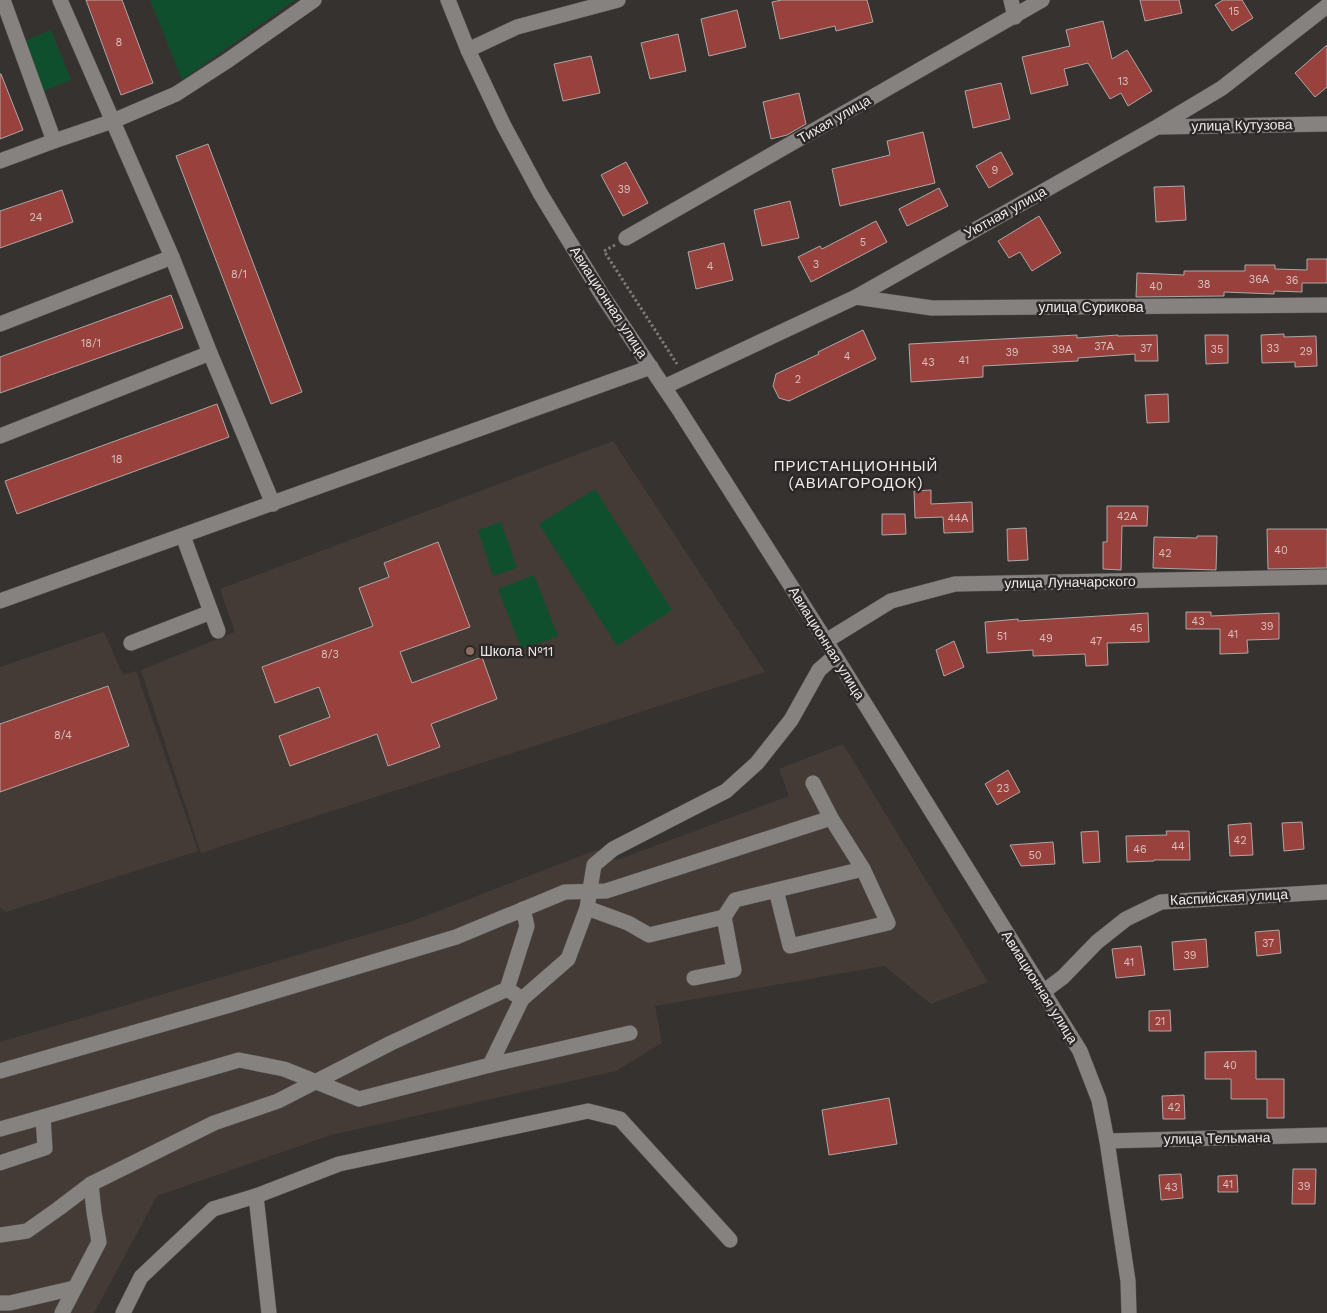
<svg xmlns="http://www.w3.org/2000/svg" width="1327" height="1313" viewBox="0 0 1327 1313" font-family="'Work Sans',sans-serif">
	<rect width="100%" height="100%" fill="#363230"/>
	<g fill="#453b36">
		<path d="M613 441 765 672 201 853 141 670 235 632 220 589Z"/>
		<path d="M104 632 123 675 136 671 198 851 6 912 0 908V667Z"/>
		<path d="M843 744 988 982 931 1004 884 966 655 1006 662 1043 616 1071 331 1135 157 1196 94 1313H0V1042L410 922 596 850 617 860 789 796 779 769Z"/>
	</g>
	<g fill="#104f2e">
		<path d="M150 0H295L182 80Z"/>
		<path d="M51 30 71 80 41 92 22 42Z"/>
		<path d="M595 489 672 610 617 646 539 524Z"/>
		<path d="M501 522 517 568 493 576 478 530Z"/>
		<path d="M534 575 558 636 522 650 498 589Z"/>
	</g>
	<g fill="#99423d" stroke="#aca7a6">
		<path d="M86 0H122L153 83 121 95Z"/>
		<path d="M782 0H867L873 22 836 31 835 26 780 39 772 2Z"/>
		<path d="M1140 0H1179L1182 13 1145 21Z"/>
		<path d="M1223 0H1242L1253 18 1232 31 1215 5Z"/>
		<path d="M737 10 746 47 709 56 701 19Z"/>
		<path d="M1103 21 1112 59 1127 50 1152 91 1128 106 1121 93 1110 99 1088 63 1064 69 1068 85 1031 94 1022 57 1070 46 1066 30Z"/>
		<path d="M678 34 686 71 650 79 641 43Z"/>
		<path d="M1327 45V87L1315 97 1295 73Z"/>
		<path d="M591 56 600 93 563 101 554 64Z"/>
		<path d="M0 74H1L23 130 0 139Z"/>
		<path d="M1001 83 1010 119 973 128 965 91Z"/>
		<path d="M799 93 806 124 787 135 771 139 763 102Z"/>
		<path d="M923 132 935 183 840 206 832 169 890 155 887 141Z"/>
		<path d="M208 144 302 392 271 404 176 156Z"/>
		<path d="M1001 152 1013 174 989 188 976 166Z"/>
		<path d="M626 162 648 203 623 216 601 175Z"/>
		<path d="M1184 186 1186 220 1156 222 1154 187Z"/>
		<path d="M939 188 948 206 907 226 899 209Z"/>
		<path d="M62 190 73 222 0 248V211Z"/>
		<path d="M790 201 799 238 762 246 754 210Z"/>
		<path d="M1039 216 1061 253 1032 271 1020 252 1009 258 998 241Z"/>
		<path d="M876 221 887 242 811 282 798 257 820 246 822 249Z"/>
		<path d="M724 243 733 280 696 289 688 252Z"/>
		<path d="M1307 259H1327V283H1302V292L1274 291V294L1224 292V296L1136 297 1137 273 1184 275V271H1245V265H1275V269L1307 270Z"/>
		<path d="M171 295 183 328 0 393V357Z"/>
		<path d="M863 330 876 359 789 401 779 398 773 386 776 374 819 354 818 352Z"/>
		<path d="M1284 334V337L1316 336 1317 366 1295 367V362L1262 363 1261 335Z"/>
		<path d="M1077 335V338L1118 335V336L1157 335 1158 361H1135V354L1078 358V361L983 366V377L911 382 909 344Z"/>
		<path d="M1205 335H1228V363L1206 364Z"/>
		<path d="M1168 394 1169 422 1147 423 1145 395Z"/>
		<path d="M217 404 229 437 17 514 5 481Z"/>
		<path d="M931 490V504L972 502 973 532 944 533 943 517 915 518 914 491Z"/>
		<path d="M1107 506H1148L1147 526H1122L1121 570 1103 569V542H1107Z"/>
		<path d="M882 514H905L906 534 882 535Z"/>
		<path d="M1026 528 1028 560 1008 561 1007 529Z"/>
		<path d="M1267 529H1327V568L1268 569Z"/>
		<path d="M1197 536H1217L1216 570 1153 568 1154 537 1197 538Z"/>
		<path d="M438 542 470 627 400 652 412 683 482 657 497 699 431 724 440 747 388 766 377 734 290 766 279 736 330 717 319 687 275 703 262 667 373 626 359 588 389 577 384 563Z"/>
		<path d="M1186 612H1211V616L1279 613V639L1247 640 1248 653 1220 654V629H1186Z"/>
		<path d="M1148 613 1149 642 1107 643 1108 665 1086 666 1085 654 1033 656V650L987 653 985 622 1018 619V621Z"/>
		<path d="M954 641 964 667 944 676 936 650Z"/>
		<path d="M108 686 129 746 0 792V724Z"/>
		<path d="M1008 770 1020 792 997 805 985 784Z"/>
		<path d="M1302 822 1304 849 1284 851 1282 823Z"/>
		<path d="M1251 823 1253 855 1230 856 1228 825Z"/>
		<path d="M1098 831 1100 862 1083 863 1081 832Z"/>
		<path d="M1166 831H1189L1190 860H1154V861L1127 862 1126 836 1167 835Z"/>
		<path d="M1053 842 1055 864 1021 866 1010 845Z"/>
		<path d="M1279 930 1281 953 1257 956 1255 932Z"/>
		<path d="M1206 939 1208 967 1174 970 1172 942Z"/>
		<path d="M1141 946 1145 975 1116 978 1112 949Z"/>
		<path d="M1170 1010 1171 1031H1149V1011Z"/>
		<path d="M1256 1051V1079H1284V1118H1267V1099H1231V1079H1205V1052Z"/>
		<path d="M1184 1095 1185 1119H1163L1162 1096Z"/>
		<path d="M889 1098 897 1144 829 1155 822 1110Z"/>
		<path d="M1293 1169H1316L1315 1204H1292Z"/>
		<path d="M1181 1174 1183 1198 1161 1200 1159 1175Z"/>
		<path d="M1237 1175 1238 1192H1218V1176Z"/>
	</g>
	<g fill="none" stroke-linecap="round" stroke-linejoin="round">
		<g stroke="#53504e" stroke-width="16">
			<g id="minor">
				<path d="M3 0 54 141"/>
				<path d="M60 0 172 257 210 353 273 504"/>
				<path d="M448 0 468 50 504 126 540 193 602 295 678 408 826 641 1080 1051 1099 1100 1107 1141 1128 1281 1129 1313"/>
				<path d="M1011 0 1015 17"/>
				<path d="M468 50 517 27 618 0"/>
				<path d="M1159 127 1327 124"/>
				<path d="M0 161 54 141 113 121 176 94 227 61 314 0"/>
				<path d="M626 238 1042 0"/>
				<path d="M856 297 932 308 1327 305"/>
				<path d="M0 324 172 257"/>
				<path d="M664 387 856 297 1157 127 1222 88 1327 6"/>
				<path d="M0 436 210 353"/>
				<path d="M183 536 218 631"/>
				<path d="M0 601 651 367"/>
				<path d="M826 641 891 601 955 584 1327 577"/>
				<path d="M131 643 211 612"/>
				<path d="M813 783 831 818 863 869"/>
				<path d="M587 908 628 923 649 935 724 917 734 970 694 978"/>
				<path d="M724 917 735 900 863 869 888 923 790 946 776 890"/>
				<path d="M507 989 527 926 523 909"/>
				<path d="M1043 992 1063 977 1097 942 1126 919 1161 902 1327 892"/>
				<path d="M490 1065 630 1033"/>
				<path d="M0 1071 230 1005 456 937 565 892 606 891 831 818"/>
				<path d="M0 1129 43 1117 239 1060 284 1069 359 1099 490 1065 522 999 568 959 587 908 594 865 613 849 726 791 757 763 791 720 819 670 835 656"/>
				<path d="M1107 1141 1327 1135"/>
				<path d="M0 1163 45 1148 43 1117"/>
				<path d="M256 1196 269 1313"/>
				<path d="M0 1235 27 1231 58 1209 91 1184 214 1123 278 1101 391 1043 507 989 522 999"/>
				<path d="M0 1303H10L74 1288"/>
				<path d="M62 1313 99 1242 94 1212 91 1184"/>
				<path d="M123 1313 141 1277 213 1209 256 1196 339 1164 588 1111 620 1119 730 1240"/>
			</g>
		</g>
		<path stroke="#7d7a78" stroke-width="3" stroke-dasharray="2.5 2.5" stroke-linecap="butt" d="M615 245 604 251 677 364"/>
		<use href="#minor" stroke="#868280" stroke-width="15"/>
	</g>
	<circle fill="#8d6e63" stroke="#2c2827" stroke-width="2" cx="470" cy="651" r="5"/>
	<g text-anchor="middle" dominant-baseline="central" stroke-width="5" stroke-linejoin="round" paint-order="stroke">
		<g font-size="11" fill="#d7c0be">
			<text x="1234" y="11">15</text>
			<text x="119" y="42">8</text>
			<text x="1123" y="81">13</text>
			<text x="995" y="170">9</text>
			<text x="624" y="189">39</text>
			<text x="36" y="217">24</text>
			<text x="863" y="242">5</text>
			<text x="816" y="264">3</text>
			<text x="710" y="266">4</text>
			<text x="239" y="274">8/1</text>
			<text x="1259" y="279">36А</text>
			<text x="1292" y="280">36</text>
			<text x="1204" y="284">38</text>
			<text x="1156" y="286">40</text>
			<text x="91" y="343">18/1</text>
			<text x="1104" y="346">37А</text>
			<text x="1146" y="348">37</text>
			<text x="1273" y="348">33</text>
			<text x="1062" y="349">39А</text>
			<text x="1217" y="349">35</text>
			<text x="1306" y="351">29</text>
			<text x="1012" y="352">39</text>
			<text x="847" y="356">4</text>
			<text x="964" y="360">41</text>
			<text x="928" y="362">43</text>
			<text x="798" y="379">2</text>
			<text x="117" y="459">18</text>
			<text x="1127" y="516">42А</text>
			<text x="958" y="518">44А</text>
			<text x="1281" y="550">40</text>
			<text x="1165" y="553">42</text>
			<text x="1198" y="621">43</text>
			<text x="1267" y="626">39</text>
			<text x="1136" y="628">45</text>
			<text x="1233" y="634">41</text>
			<text x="1002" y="636">51</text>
			<text x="1046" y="638">49</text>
			<text x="1096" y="641">47</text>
			<text x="330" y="654">8/3</text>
			<text x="63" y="735">8/4</text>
			<text x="1003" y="788">23</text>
			<text x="1240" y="840">42</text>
			<text x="1178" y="846">44</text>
			<text x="1140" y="849">46</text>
			<text x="1035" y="855">50</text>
			<text x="1268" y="943">37</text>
			<text x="1190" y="955">39</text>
			<text x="1129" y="962">41</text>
			<text x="1160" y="1021">21</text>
			<text x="1230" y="1065">40</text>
			<text x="1174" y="1107">42</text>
			<text x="1228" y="1184">41</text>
			<text x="1304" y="1186">39</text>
			<text x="1171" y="1187">43</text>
		</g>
		<g font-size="14" fill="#eceae9" stroke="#2c2827">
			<text transform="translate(834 119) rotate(-30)">Тихая улица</text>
			<text transform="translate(1242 125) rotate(-1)">улица Кутузова</text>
			<text transform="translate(1005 212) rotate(-29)">Уютная улица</text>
			<text transform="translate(609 302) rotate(57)">Авиационная улица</text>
			<text x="1091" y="307">улица Сурикова</text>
			<text transform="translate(1070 582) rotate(-1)">улица Луначарского</text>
			<text transform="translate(827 643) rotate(58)">Авиационная улица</text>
			<text transform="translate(1229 897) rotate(-3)">Каспийская улица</text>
			<text transform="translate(1040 987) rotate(58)">Авиационная улица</text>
			<text transform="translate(1217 1138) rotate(-1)">улица Тельмана</text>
		</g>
		<g font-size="14" fill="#eceae9" stroke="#2c2827" text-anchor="start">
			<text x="480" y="651">Школа №11</text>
		</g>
		<g font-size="15" letter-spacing="1" fill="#eceae9" stroke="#2c2827">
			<text x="856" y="466">ПРИСТАНЦИОННЫЙ<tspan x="856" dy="17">(АВИАГОРОДОК)</tspan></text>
		</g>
	</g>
</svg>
